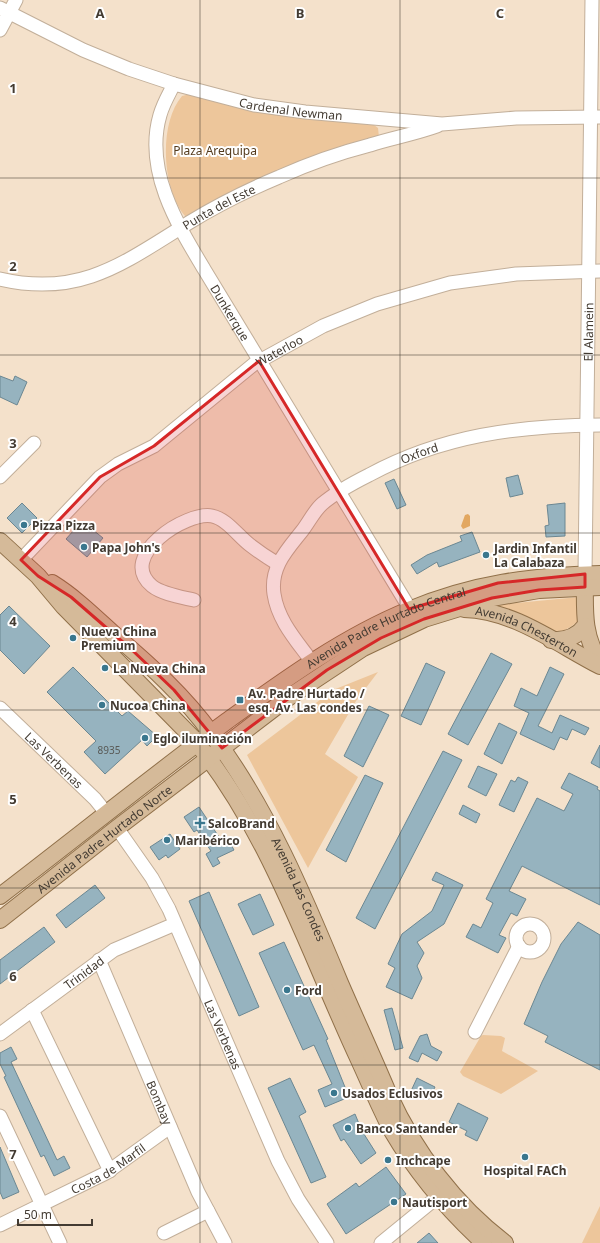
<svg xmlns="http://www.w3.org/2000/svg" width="600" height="1243" viewBox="0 0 600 1243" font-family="'Noto Sans',sans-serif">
	<rect width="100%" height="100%" fill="#f4e1cb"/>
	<g fill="#edc69b">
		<path d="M190 94 279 115 374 125 378 128 379 137 186 217C162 191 158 124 182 96Z"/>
		<path d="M579 597 581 618C549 651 527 619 495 605Z"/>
		<path d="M378 672 356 701 325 754 358 777 308 868 247 755 333 690Z"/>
		<path d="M483 1035 501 1036 505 1038 502 1051 538 1071 501 1094 463 1076 460 1072 481 1036Z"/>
		<path d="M600 1206V1243H582Z"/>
	</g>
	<path fill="#e2a760" d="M468 514 470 516V526L463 529 461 526 465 515Z"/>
	<g fill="#96b3bf" stroke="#6b8792">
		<path d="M0 376 13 381 15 376 27 382 17 405 0 397Z"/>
		<path d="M518 475 523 494 510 497 506 478Z"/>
		<path d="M394 479 406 505 397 509 385 483Z"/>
		<path d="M22 503 37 518 22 533 7 518Z"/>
		<path d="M565 503V536L546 537 545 526 549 525 547 505Z"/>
		<path d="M82 521 103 538 87 557 66 539Z"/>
		<path d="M472 532 480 552 439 567 437 562 417 574 411 565 427 555 462 541 460 536Z"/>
		<path d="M9 606 50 646 24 674 0 650V615Z"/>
		<path d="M491 653 512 664 468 745 448 734Z"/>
		<path d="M426 663 445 672 421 725 401 716Z"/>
		<path d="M73 667 122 716 128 711 157 736 147 746 142 740 105 774 84 752 96 741 47 692Z"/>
		<path d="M550 667 564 674 538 726 552 733 560 715 589 728 585 735 572 729 567 740 560 737 554 750 520 734 529 713 514 706 521 688 537 696Z"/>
		<path d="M369 706 389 715 363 767 344 756Z"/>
		<path d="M499 723 517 732 502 764 484 754Z"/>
		<path d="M600 745V768L591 763Z"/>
		<path d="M443 751 462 760 375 929 356 918Z"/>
		<path d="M478 766 497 774 486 796 468 787Z"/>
		<path d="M569 773 598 787 597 789 600 791V905L522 866 509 891 526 899 517 916 511 913 499 935 506 938 498 953 466 937 473 924 481 928 493 903 486 899 537 798 564 811 573 794 561 788Z"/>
		<path d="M365 775 383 783 346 862 326 850Z"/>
		<path d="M518 777 528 782 514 812 499 805 511 780 515 782Z"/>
		<path d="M463 805 480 814 476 823 459 814Z"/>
		<path d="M199 807 221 840 227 837 234 850 217 858 220 863 213 867 206 854 211 851 197 830 194 832 184 817Z"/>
		<path d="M170 834 180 849 168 858 166 855 159 860 150 847Z"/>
		<path d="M436 872 463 885 444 924 417 942 424 953 417 966 422 978 412 999 386 987 395 968 388 964 402 934 432 911 444 885 432 880Z"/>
		<path d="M95 885 105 898 66 928 56 915Z"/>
		<path d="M209 892 259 1007 239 1016 189 901Z"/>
		<path d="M260 894 274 925 253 935 238 904Z"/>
		<path d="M578 922 600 935V1070L545 1042 548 1036 524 1024 542 982 561 944Z"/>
		<path d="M44 927 55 942 0 984V960Z"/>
		<path d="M284 942 328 1039 326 1040 349 1097 325 1107 318 1090 332 1084 314 1045 303 1050 259 953Z"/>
		<path d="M392 1008 403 1048 395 1050 384 1010Z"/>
		<path d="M427 1034 431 1046 442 1052 437 1061 422 1053 418 1062 409 1058 420 1036Z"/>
		<path d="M11 1047 17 1059 11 1062 57 1160 64 1156 70 1168 54 1176 44 1155 41 1157 4 1077 6 1076 0 1064V1053Z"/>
		<path d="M290 1078 306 1112 299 1116 326 1177 311 1183 268 1088Z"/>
		<path d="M417 1078 435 1087 429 1099 411 1091Z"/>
		<path d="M458 1103 488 1118 477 1141 465 1135 467 1131 449 1122Z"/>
		<path d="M355 1114 362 1131 376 1153 361 1164 344 1139 341 1141 333 1125Z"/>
		<path d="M0 1147 19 1192 3 1199 0 1192Z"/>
		<path d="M386 1167 406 1194 346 1234 327 1204 356 1183 359 1187Z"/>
		<path d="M429 1233 438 1243H417Z"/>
	</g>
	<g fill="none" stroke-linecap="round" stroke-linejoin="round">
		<g stroke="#c2af9a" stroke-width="15">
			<g id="minor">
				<path id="s1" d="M0 8 83 50 129 69 174 84 254 105 305 112 442 124 516 118 600 117"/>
				<path d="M0 30 16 0"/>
				<path id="s2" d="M174 84C169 94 163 104 160 115 144 170 177 224 204 269L410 609"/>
				<path id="s3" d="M0 279C81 298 125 262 190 222 218 205 248 190 279 177 308 164 339 153 370 145 392 138 415 134 437 126"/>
				<path d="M0 477 34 443"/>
				<path id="s4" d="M21 560 100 477 118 464 154 446 254 364 323 326 377 304 450 283 516 274 600 271"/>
				<path id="s5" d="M585 574 592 0"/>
				<path d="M194 600C181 597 162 594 152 586 116 556 187 511 212 516 227 519 238 536 250 545 259 552 268 558 278 564"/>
				<path id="s6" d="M312 662C297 641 278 621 274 594 270 567 287 550 302 531 309 522 314 511 322 504 336 492 353 483 369 475 443 435 517 426 600 425"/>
				<path id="s7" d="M0 708 95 799 107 814"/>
				<path id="s8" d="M117 828 152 878 169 909 278 1161 298 1199 327 1243"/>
				<circle cx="530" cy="938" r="14"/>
				<path id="s9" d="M99 960 198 1192 225 1243"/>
				<path d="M32 1010 110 1171"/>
				<path d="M475 1032 519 946"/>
				<path id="s10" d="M0 1034 114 950 175 924"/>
				<path d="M0 1116 60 1243"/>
				<path id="s11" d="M0 1225 106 1173 170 1127"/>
				<path d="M164 1233 208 1211"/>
				<path d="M381 1243 446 1190"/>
			</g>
		</g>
		<g stroke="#907049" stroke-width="18">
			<g id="major">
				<path d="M0 541 38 576 64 607 191 736C269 829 308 951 359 1060 370 1084 380 1108 392 1131 416 1172 449 1211 484 1243"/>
				<path d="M585 577C585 607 582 636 600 661"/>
				<path id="s12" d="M52 583C76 598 96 618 117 637 151 666 185 697 211 733 268 809 304 896 340 983 356 1020 373 1057 389 1095 415 1152 455 1205 505 1243"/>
				<path id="s13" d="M464 609C514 610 557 644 600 666"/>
				<path d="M551 640C566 641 577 637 585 626"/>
				<path id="s14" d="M0 896C76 838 150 778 227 721 284 680 343 637 409 610 474 583 531 576 600 574"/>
				<path id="s15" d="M0 920 117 828 289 697 363 648 424 619 492 598 539 590 600 587"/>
			</g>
		</g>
		<use href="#minor" stroke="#fff" stroke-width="13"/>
		<use href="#major" stroke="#d5ba99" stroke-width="16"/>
	</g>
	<path fill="#d62828" fill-opacity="0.2" stroke="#d62828" stroke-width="3" stroke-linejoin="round" d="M259 361 409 609 498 583 585 574V587L539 590 492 598 424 619 381 638 327 670 222 748 174 690 132 650 71 597 38 576 21 560 100 477 154 446Z"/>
	<path fill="none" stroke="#433b32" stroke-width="1" stroke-opacity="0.55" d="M200 0V1243M400 0V1243M0 178H600M0 355H600M0 533H600M0 710H600M0 888H600M0 1065H600"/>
	<g fill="#3a778e" stroke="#fff" stroke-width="1.5">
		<circle cx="24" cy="525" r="4"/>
		<circle cx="84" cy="547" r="4"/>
		<circle cx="486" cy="555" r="4"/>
		<circle cx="73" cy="638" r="4"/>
		<circle cx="105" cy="668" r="4"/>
		<rect x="236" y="696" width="8" height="8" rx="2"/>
		<circle cx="102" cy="705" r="4"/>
		<circle cx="145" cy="738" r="4"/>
		<path d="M198 817h4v4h4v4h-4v4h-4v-4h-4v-4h4z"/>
		<circle cx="167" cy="840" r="4"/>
		<circle cx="287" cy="990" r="4"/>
		<circle cx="334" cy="1093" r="4"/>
		<circle cx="348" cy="1128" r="4"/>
		<circle cx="525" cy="1157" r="4"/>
		<circle cx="388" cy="1160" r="4"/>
		<circle cx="394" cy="1202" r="4"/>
	</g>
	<g text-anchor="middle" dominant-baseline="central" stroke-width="4" stroke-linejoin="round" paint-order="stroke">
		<g font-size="10" fill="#585955">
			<text x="109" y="750">8935</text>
		</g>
		<g font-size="12" fill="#433b32" stroke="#fff">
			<text stroke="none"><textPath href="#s1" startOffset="310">Cardenal Newman</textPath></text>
			<text stroke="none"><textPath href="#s3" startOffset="238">Punta del Este</textPath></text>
			<text stroke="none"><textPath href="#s2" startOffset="250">Dunkerque</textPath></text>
			<text stroke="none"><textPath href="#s5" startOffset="242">El Alamein</textPath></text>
			<text stroke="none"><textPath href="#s4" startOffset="335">Waterloo</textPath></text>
			<text stroke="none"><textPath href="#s6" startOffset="294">Oxford</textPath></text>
			<text stroke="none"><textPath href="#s14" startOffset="472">Avenida Padre Hurtado Central</textPath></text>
			<text stroke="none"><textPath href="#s13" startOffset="67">Avenida Chesterton</textPath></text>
			<text stroke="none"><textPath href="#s7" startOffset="75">Las Verbenas</textPath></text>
			<text stroke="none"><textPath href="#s15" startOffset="132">Avenida Padre Hurtado Norte</textPath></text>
			<text stroke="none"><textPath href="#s12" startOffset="399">Avenida Las Condes</textPath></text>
			<text stroke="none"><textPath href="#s10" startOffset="104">Trinidad</textPath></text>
			<text stroke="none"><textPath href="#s8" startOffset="233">Las Verbenas</textPath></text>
			<text stroke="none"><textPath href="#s9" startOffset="155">Bombay</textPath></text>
			<text stroke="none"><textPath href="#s11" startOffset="122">Costa de Marfil</textPath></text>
		</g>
		<g font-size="12" fill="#543b1d" stroke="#fff">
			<text x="215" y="150">Plaza Arequipa</text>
		</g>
		<g font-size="12" font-weight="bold" fill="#433b32" stroke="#fff" text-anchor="start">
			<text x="32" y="525">Pizza Pizza</text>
			<text x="92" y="547">Papa John's</text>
			<text x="494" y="548">Jardin Infantil<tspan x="494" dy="14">La Calabaza</tspan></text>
			<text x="81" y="631">Nueva China<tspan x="81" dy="14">Premium</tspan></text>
			<text x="113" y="668">La Nueva China</text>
			<text x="248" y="693">Av. Padre Hurtado /<tspan x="248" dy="14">esq. Av. Las condes</tspan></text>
			<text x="110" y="705">Nucoa China</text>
			<text x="153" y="738">Eglo iluminación</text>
			<text x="208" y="823">SalcoBrand</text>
			<text x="175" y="840">Maribérico</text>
			<text x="295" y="990">Ford</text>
			<text x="342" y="1093">Usados Eclusivos</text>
			<text x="356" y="1128">Banco Santander</text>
			<text x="396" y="1160">Inchcape</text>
			<text x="525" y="1170" text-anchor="middle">Hospital FACh</text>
			<text x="402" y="1202">Nautisport</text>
		</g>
	</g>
	<g font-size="13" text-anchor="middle" font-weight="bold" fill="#433b32" stroke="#fff" stroke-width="4" stroke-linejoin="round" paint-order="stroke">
		<text x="100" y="18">A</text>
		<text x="300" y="18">B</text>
		<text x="500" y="18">C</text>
		<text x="13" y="93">1</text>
		<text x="13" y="271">2</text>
		<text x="13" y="448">3</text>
		<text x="13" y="626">4</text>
		<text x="13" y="804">5</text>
		<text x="13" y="981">6</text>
		<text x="13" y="1159">7</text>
	</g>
	<path d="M18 1219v6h74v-6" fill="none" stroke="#433b32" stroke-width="2"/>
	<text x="24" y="1219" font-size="12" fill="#433b32" stroke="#ffffff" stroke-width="3" paint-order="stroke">50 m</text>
</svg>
